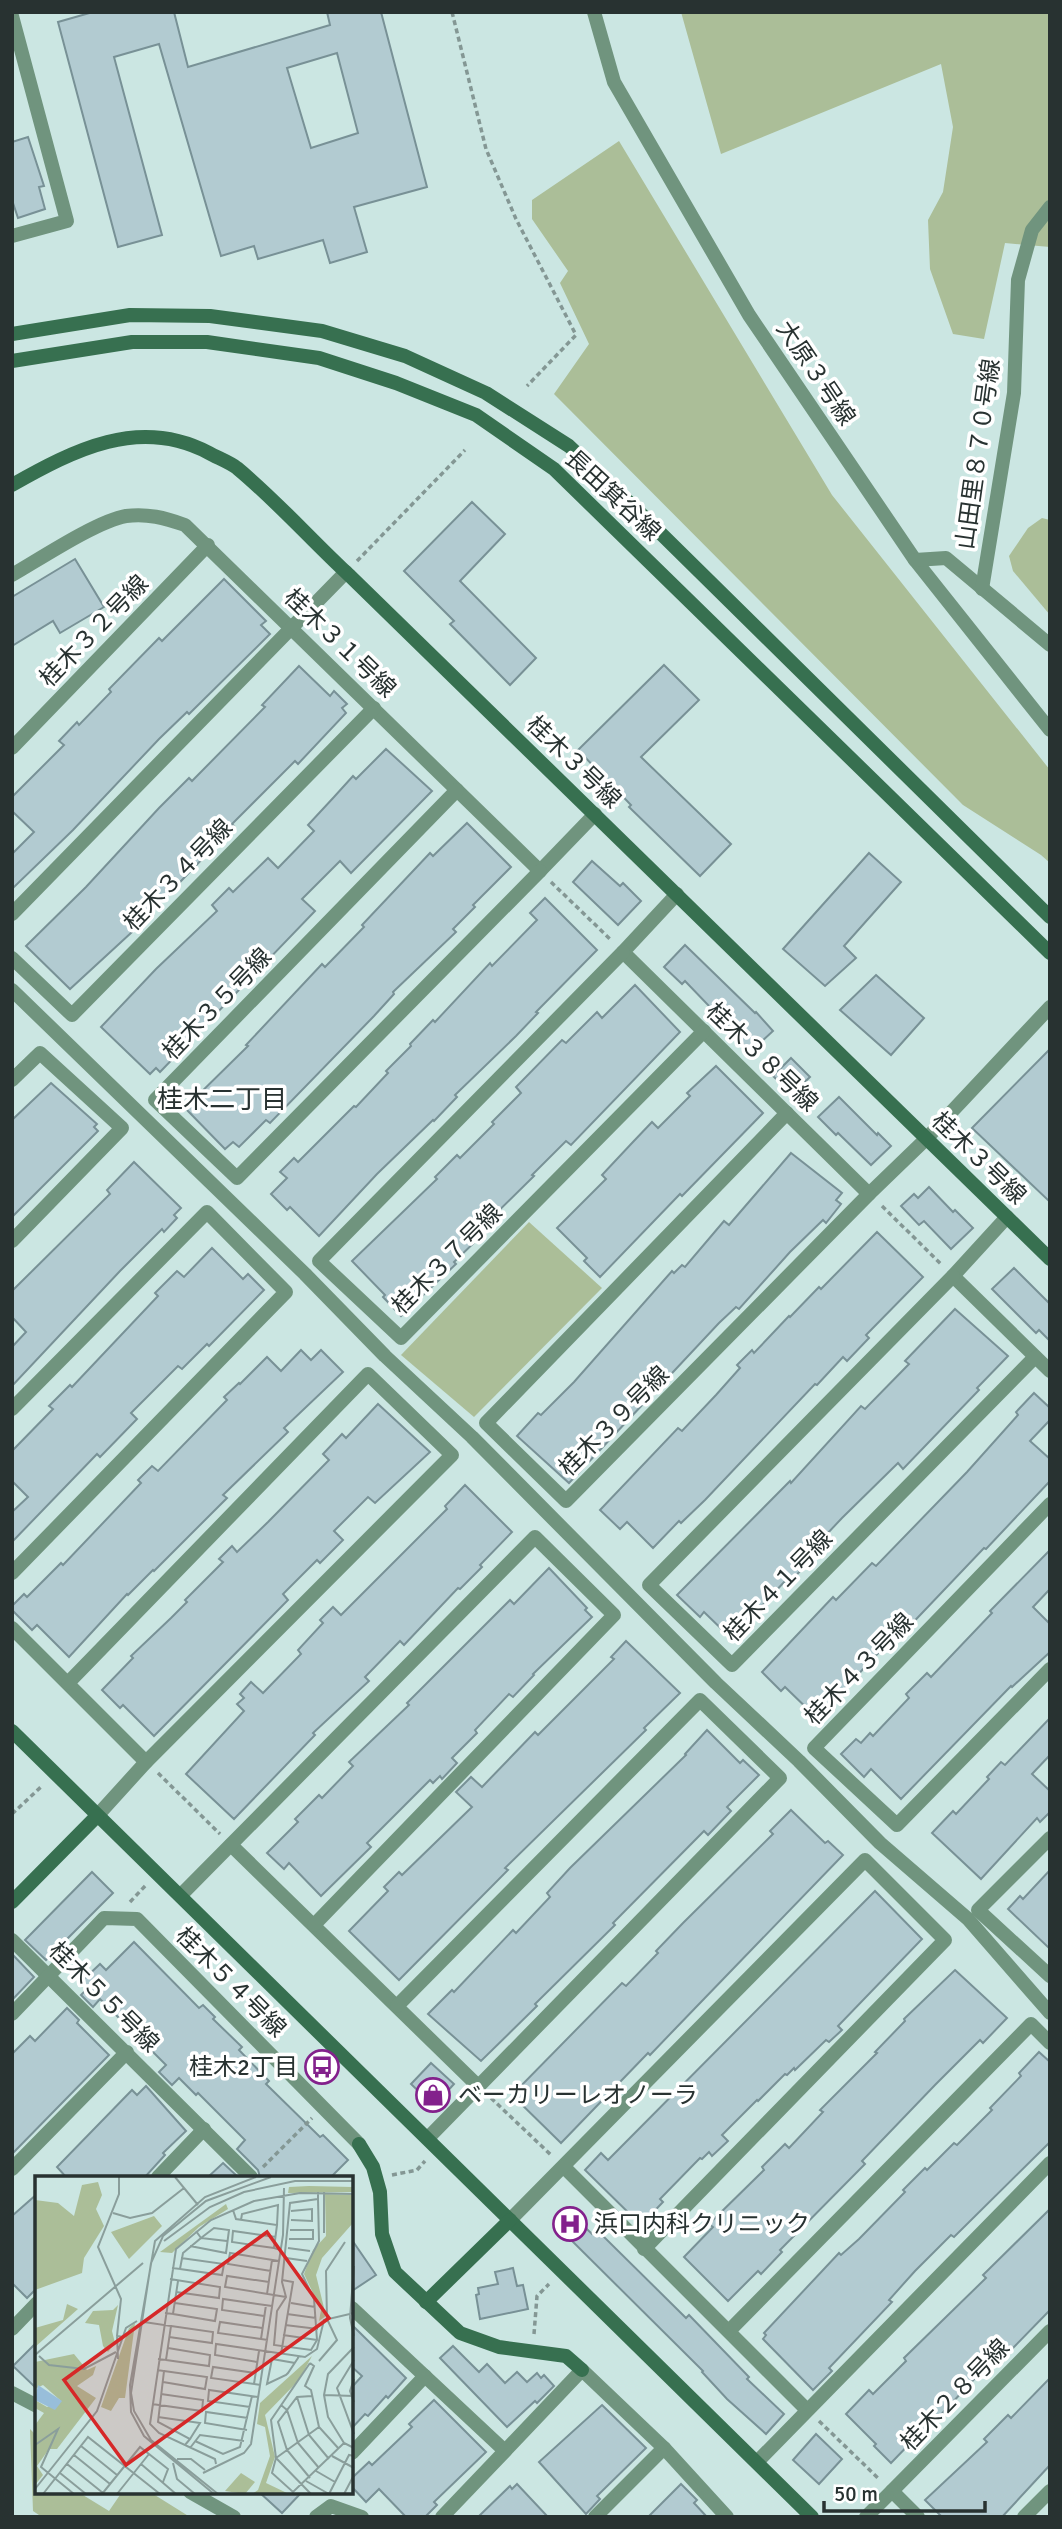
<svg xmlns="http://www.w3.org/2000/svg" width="1062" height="2529" viewBox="0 0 1062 2529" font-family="Signika,'Noto Sans JP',sans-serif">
	<rect width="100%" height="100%" fill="#cbe6e2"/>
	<g fill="#abbe98">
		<path d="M681 12H1050V247L1005 243 984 339 953 334 930 269 928 220 943 192 953 127 941 64 721 154Z"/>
		<path d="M619 141 832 495 1050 770V863L1041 855 963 805 554 394 589 344 560 283 568 271 532 219V200Z"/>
		<path d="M1042 518 1050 520V615L1013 571 1009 556 1028 528Z"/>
		<path d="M529 1222 602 1288 474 1417 401 1355Z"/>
		<path d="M30 2429 37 2436V2492H78L109 2511 122 2492H150L190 2517H42L33 2511Z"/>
	</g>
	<g fill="#b2cbd1" stroke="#789196" stroke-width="2" fill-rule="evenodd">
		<path d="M93 12H174L188 67 330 25 327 12H381L427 187 354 207 367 252 330 263 323 240 258 259 254 246 221 256 159 44 114 57 162 235 118 247 58 22ZM337 53 358 133 311 148 287 68Z"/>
		<path d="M28 137 44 186 39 187 45 209 18 218 12 200V142Z"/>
		<path d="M472 502 505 534 460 581 536 658 510 685 450 624 454 621 404 571Z"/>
		<path d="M75 559 104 607 60 633 53 621 12 646V597Z"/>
		<path d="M224 579 266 621 261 625 270 634 189 714 187 712 159 739 73 830 12 889V854L34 832 12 811V797L64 745 59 741 77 722 79 725 111 692 109 689 159 638 162 641Z"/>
		<path d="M664 665 699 700 641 757 731 844 700 876 629 807 631 805 578 750Z"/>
		<path d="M299 666 330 696 334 691 347 704 342 708 346 713 298 764 295 761 232 824 234 826 132 932 70 989 26 946 86 887 159 808 189 778 192 781 265 707 262 705Z"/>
		<path d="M386 749 432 791 351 873 340 861 302 899 315 911 160 1072 156 1068 150 1074 101 1027 156 969 217 911 212 905 229 888 233 892 268 858 278 868 314 831 308 825 334 797 353 776 356 779Z"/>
		<path d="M467 823 511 867 473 905 475 907 453 929 456 932 393 992 394 994 374 1016 270 1123 266 1120 239 1147 233 1142 225 1149 185 1108 248 1046 246 1045 322 964 325 967 364 927 362 925 430 853 433 856Z"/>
		<path d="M869 853 901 882 844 946 856 958 825 986 783 949Z"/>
		<path d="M592 861 620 886 623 883 641 901 618 925 573 882Z"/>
		<path d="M545 898 597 950 536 1012 538 1013 516 1036 455 1095 457 1097 434 1121 433 1120 377 1174 319 1236 290 1207 287 1210 271 1194 287 1178 280 1172 294 1158 298 1162 354 1106 356 1107 388 1073 386 1071 411 1046 410 1044 433 1020 435 1022 490 963 492 966 537 920 530 913Z"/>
		<path d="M685 945 755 1013 756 1012 773 1031 750 1052 733 1033 734 1032 685 981 682 984 664 967Z"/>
		<path d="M876 975 924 1018 891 1055 840 1010Z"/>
		<path d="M635 985 680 1032 571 1145 566 1141 532 1175 534 1176 479 1230 483 1234 454 1262 456 1264 401 1316 383 1297 385 1295 352 1261 437 1179 435 1177 457 1155 460 1158 494 1124 492 1122 521 1093 516 1087 562 1040 566 1043 597 1012 602 1018Z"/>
		<path d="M1050 1049V1202L972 1128Z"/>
		<path d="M791 1058 810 1077 792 1094 773 1076Z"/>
		<path d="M716 1066 763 1113 682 1196 680 1194 600 1277 584 1261 587 1258 557 1228 606 1179 602 1175 632 1143 652 1122 658 1128 690 1096 687 1093Z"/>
		<path d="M51 1083 97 1124 94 1127 98 1131 12 1217V1120Z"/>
		<path d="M839 1097 877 1135 878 1133 891 1146 871 1165 838 1133 836 1135 818 1117Z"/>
		<path d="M791 1153 842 1193 836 1200 841 1204 826 1223 823 1220 790 1252 739 1309 736 1307 719 1323 569 1483 517 1436 538 1413 541 1415 574 1382 672 1271 674 1273 682 1265 685 1267 724 1221 729 1225Z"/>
		<path d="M134 1162 181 1208 174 1215 177 1218 164 1232 162 1229 120 1271 12 1386V1347L26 1332 12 1317V1291L110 1194 107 1190Z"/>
		<path d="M929 1187 953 1212 955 1210 973 1228 951 1249 924 1221 919 1225 901 1206 914 1194 918 1198Z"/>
		<path d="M877 1232 923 1277 866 1335 869 1338 847 1361 843 1357 817 1385 815 1384 705 1500 681 1523 679 1521 653 1548 627 1522 620 1529 600 1510 678 1428 682 1431 716 1395 740 1368 737 1365 752 1350 754 1353 789 1316 790 1317 819 1287 821 1289Z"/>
		<path d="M212 1248 243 1279 248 1274 264 1290 209 1346 207 1344 182 1369 178 1366 131 1413 137 1419 100 1457 97 1454 12 1542V1512L28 1497 12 1481V1451L53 1409 49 1406 70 1385 72 1387 158 1296 155 1293 177 1271 184 1277Z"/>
		<path d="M1014 1268 1050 1304V1341L1039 1330 1036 1333 992 1289Z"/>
		<path d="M955 1309 1008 1356 977 1388 979 1390 903 1469 898 1463 842 1518 808 1554 812 1558 791 1581 788 1578 754 1614 757 1616 734 1641 704 1612 700 1617 677 1595 790 1481 791 1483 861 1406 865 1409 909 1364 905 1361Z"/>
		<path d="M301 1350 311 1360 321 1350 343 1372 284 1428 288 1432 223 1495 227 1498 154 1571 153 1570 128 1595 127 1594 69 1657 37 1625 32 1630 12 1610V1606L24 1594 27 1597 61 1563 63 1565 141 1483 138 1480 152 1466 158 1471 227 1400 224 1397 239 1383 240 1384 267 1357 281 1371Z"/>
		<path d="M1034 1393 1050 1408V1420L1030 1441 1050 1459V1481L986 1549 984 1548 903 1633 900 1630 817 1718 785 1687 781 1691 762 1672 833 1597 836 1600 872 1563 876 1566 967 1472 1018 1415 1016 1412Z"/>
		<path d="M378 1404 430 1452 375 1503 368 1497 334 1531 343 1540 320 1563 317 1560 283 1594 288 1600 154 1736 123 1705 120 1708 102 1690 133 1658 131 1656 171 1618 187 1602 185 1600 223 1562 219 1559 232 1546 237 1552 268 1522 329 1460 323 1454 342 1434 346 1438Z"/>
		<path d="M465 1485 512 1532 480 1565 482 1567 460 1589 458 1588 404 1645 400 1641 365 1677 369 1681 313 1733 315 1735 234 1819 186 1774 244 1711 237 1704 244 1698 240 1694 251 1682 263 1693 301 1654 298 1650 323 1623 320 1620 333 1607 341 1615 447 1509 445 1506Z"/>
		<path d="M1050 1550V1589L1033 1607 1050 1624V1652L1012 1687 1011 1686 901 1799 871 1769 864 1777 841 1754 856 1739 861 1743 870 1733 873 1736 909 1698 906 1694 927 1673 931 1677 992 1613 990 1611Z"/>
		<path d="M549 1568 587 1608 585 1610 592 1617 533 1674 534 1675 513 1697 509 1694 475 1730 477 1733 452 1758 457 1763 442 1779 440 1776 433 1783 430 1780 367 1843 371 1847 321 1896 289 1863 284 1869 267 1853 298 1822 295 1819 319 1795 322 1798 353 1766 349 1762 409 1705 407 1703 510 1600 514 1604Z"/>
		<path d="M626 1641 680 1693 644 1728 646 1730 505 1868 508 1870 399 1980 349 1931 388 1891 384 1887 399 1872 402 1875 472 1807 456 1792 471 1777 482 1787 535 1732 538 1735 614 1659 611 1657Z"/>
		<path d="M1050 1718V1755L1032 1774 1050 1791V1812L1040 1822 1037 1818 981 1879 932 1833 953 1811 956 1814 989 1779 987 1777 1001 1762 1005 1765Z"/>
		<path d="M707 1730 740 1763 743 1760 759 1775 727 1807 731 1811 708 1835 704 1831 613 1923 615 1925 535 2004 537 2006 481 2061 428 2014 452 1990 454 1992 513 1930 516 1933 550 1897 547 1893 570 1868 686 1755 685 1754Z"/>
		<path d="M791 1810 825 1843 828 1841 843 1855 673 2031 650 2055 648 2053 561 2143 512 2095 622 1983 626 1986 658 1953 656 1951 683 1923 773 1834 770 1831Z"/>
		<path d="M1050 1870V1949L1008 1909 1020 1896 1023 1899Z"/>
		<path d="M92 1872 113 1893 46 1960 25 1940Z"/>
		<path d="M875 1891 922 1939 838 2026 842 2030 829 2042 826 2040 795 2070 794 2068 787 2075 785 2074 758 2101 757 2100 722 2135 728 2141 712 2156 709 2152 702 2159 700 2158 660 2199 663 2202 641 2225 585 2170 601 2153 608 2160Z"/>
		<path d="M134 1942 199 2008 203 2005 215 2017 213 2019 242 2047 239 2050 269 2081 266 2084 320 2137 323 2135 348 2160 331 2177H260L258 2170 237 2149 245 2140 198 2093 196 2095 179 2078 172 2085 159 2072 166 2065 100 1999 93 2007 81 1995 87 1989 80 1983 100 1964 106 1970Z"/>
		<path d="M12 1954 34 1977 12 2000Z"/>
		<path d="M955 1970 1007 2018 983 2043 980 2040 935 2085 862 2161 865 2164 780 2250 782 2252 761 2274 758 2271 728 2301 684 2257 713 2227 709 2224 764 2170 762 2167 785 2144 789 2148 823 2112 820 2110 877 2053 875 2052 905 2021 904 2019Z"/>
		<path d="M67 2008 79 2020 77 2023 109 2055 12 2154V2054L30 2036 35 2041Z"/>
		<path d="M1039 2052 1050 2062V2142L954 2237 951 2235 915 2271 889 2300 892 2302 829 2368 832 2371 813 2390 763 2339 766 2335 764 2333 839 2253 841 2255 859 2239 905 2192 903 2190 925 2168 927 2170 954 2143 957 2145 992 2110 990 2108 1021 2076 1019 2073Z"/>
		<path d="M431 2063 454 2084 434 2106 411 2084Z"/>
		<path d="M146 2086 186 2131 163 2153 165 2155 145 2177H66L57 2167 132 2090 137 2095Z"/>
		<path d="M223 2163 238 2177H208Z"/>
		<path d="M37 2194V2288L27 2298 12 2283V2216Z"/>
		<path d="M1050 2209V2310L1012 2349 1009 2346 979 2376 978 2375 922 2435 920 2433 891 2463 874 2446 876 2444 846 2414 869 2390 873 2394 906 2361 904 2358 986 2278 983 2275Z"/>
		<path d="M569 2212 592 2234 597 2230 686 2318 689 2315 749 2377 747 2379 784 2414 766 2434 727 2399 702 2372 703 2371 556 2225Z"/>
		<path d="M352 2240 376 2275 352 2291Z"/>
		<path d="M513 2268 517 2286 523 2285 528 2309 480 2319 476 2295 479 2294 478 2288 498 2284 495 2272Z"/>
		<path d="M352 2325 406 2378 388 2398 386 2396 368 2416 365 2414 352 2428V2387L362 2376 352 2367Z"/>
		<path d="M37 2342V2389L13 2366Z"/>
		<path d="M453 2346 479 2372 487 2364 505 2383 517 2372 527 2382 537 2373 541 2378 544 2375 554 2386 537 2403 535 2401 507 2427 440 2358Z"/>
		<path d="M1050 2378V2465L1002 2517H942L925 2500 987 2442 984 2439 1008 2415 1011 2418Z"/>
		<path d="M434 2400 486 2452 434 2502 437 2505 425 2517H406L379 2489 366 2502 352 2487V2478L369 2462 372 2465 412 2427 409 2424Z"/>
		<path d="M602 2405 646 2448 597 2496 600 2499 586 2514 539 2462Z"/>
		<path d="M816 2434 842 2459 819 2484 793 2460Z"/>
		<path d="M517 2484 548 2517H478L510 2486 512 2489Z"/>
		<path d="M681 2484 697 2500 694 2503 707 2517H648Z"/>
		<path d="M259 2492H302L282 2513Z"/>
	</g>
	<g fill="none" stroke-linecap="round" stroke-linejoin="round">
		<g stroke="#849794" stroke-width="3.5" stroke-dasharray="5 3.5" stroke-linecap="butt">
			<path d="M452 12 486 149 516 219 576 335 527 386"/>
			<path d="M357 561 465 450"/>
			<path d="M551 882 611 940"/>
			<path d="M882 1206 942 1265"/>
			<path d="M158 1773 220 1834"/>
			<path d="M12 1814 43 1785"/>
			<path d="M130 1902 146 1885"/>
			<path d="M491 2098 551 2155"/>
			<path d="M263 2167 312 2118"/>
			<path d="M392 2175 417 2170 425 2161"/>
			<path d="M534 2334 537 2296 549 2284"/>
			<path d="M819 2421 879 2479"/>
		</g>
		<g stroke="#70947e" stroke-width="14">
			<path d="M594 12 614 82 749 315 915 560 1050 730"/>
			<path d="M12 16 67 221 12 236"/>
			<path d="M915 560 946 558 1050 645"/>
			<path d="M12 575C40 559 97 521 126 516 147 513 165 518 185 525L540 871 595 814"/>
			<path d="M982 589 1014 393 1018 280 1032 230 1050 207"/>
			<path d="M12 748 208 545"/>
			<path d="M457 790 155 1100 237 1178 540 871"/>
			<path d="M677 894 623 952 869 1194 927 1138 1050 1007"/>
			<path d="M12 914 346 572"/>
			<path d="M623 952 319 1261 401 1338 704 1031"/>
			<path d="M12 958 72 1015 374 708"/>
			<path d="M12 990 305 1274 385 1356 472 1437 716 1683 799 1761 880 1843 968 1919 1050 2013"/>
			<path d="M12 1080 40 1053 122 1128 12 1241"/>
			<path d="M787 1113 486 1423 566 1501 869 1194"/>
			<path d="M1007 1217 953 1276 1050 1371"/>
			<path d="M953 1276 649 1585 732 1665 1035 1357"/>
			<path d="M12 1409 207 1212 286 1292 12 1573"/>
			<path d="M1050 1504 814 1748 897 1825 1050 1669"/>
			<path d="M12 1628 146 1762"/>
			<path d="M68 1683 368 1374 452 1455 146 1762 97 1816"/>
			<path d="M1050 1838 978 1910 1050 1976"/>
			<path d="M231 1845 479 2087"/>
			<path d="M181 1895 535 1537 614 1615 314 1925"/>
			<path d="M12 1940 251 2177"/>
			<path d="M397 2006 700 1700 780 1778 428 2138"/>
			<path d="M12 2014 104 1918 137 1919 359 2144"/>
			<path d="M564 2167 807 2410"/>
			<path d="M12 2169 127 2052"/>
			<path d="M158 2177 204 2129"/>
			<path d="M510 2220 865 1860 945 1940 644 2249"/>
			<path d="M352 2308 505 2451 582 2370 664 2448 727 2517"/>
			<path d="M12 2329 37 2303"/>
			<path d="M729 2331 1031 2024 1050 2043"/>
			<path d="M12 2393 37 2406"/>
			<path d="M352 2453 425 2376"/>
			<path d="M757 2462 1050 2163"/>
			<path d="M892 2491 1050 2331"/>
			<path d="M190 2492 234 2517"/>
			<path d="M316 2517 331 2506 362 2517"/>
			<path d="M442 2517 505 2451"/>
			<path d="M595 2517 664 2448"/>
			<path d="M866 2517 892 2491 918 2517"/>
			<path d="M1024 2517 1050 2491"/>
		</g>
		<g stroke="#377050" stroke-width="14">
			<path d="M12 334 130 315 210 316 322 331 405 356 486 393 569 446 635 508 1050 917"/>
			<path d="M12 361 132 342H207L319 358 396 383 476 415 554 469 1050 953"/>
			<path d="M12 485C74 450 139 416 209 453 218 458 229 462 237 468 277 501 312 541 350 576L1050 1259"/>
			<path d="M12 1731 812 2517"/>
			<path d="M12 1902 97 1816"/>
			<path d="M359 2144 373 2167 380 2192 382 2234 395 2272 460 2333 499 2347 566 2356 582 2370"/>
			<path d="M426 2302 510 2220"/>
		</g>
	</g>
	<defs>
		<g id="bus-ring" transform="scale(1.75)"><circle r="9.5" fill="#fff" stroke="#83218c" stroke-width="1.5"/><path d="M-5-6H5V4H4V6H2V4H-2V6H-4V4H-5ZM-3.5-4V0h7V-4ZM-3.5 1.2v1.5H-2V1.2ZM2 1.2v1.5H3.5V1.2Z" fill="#83218c"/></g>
		<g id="shop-ring" transform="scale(1.75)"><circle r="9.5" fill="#fff" stroke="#83218c" stroke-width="1.5"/><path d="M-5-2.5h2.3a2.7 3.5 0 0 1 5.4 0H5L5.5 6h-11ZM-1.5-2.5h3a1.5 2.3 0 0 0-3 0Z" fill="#83218c"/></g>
		<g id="hospital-ring" transform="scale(1.75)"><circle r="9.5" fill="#fff" stroke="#83218c" stroke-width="1.5"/><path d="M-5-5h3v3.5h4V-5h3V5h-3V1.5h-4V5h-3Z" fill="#83218c"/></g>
	</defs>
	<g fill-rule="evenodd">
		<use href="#bus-ring" x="322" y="2067"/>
		<use href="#shop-ring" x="433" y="2095"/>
		<use href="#hospital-ring" x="570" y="2224"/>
	</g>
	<g text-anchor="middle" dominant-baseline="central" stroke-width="7" stroke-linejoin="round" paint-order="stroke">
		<g font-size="24" fill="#283231" stroke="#fff">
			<text transform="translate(816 373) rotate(56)">大原３号線</text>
			<text transform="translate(978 454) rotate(-82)">山田里８７０号線</text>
			<text transform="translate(613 495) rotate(43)">長田箕谷線</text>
			<text transform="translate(94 631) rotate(-46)">桂木３２号線</text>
			<text transform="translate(340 643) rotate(44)">桂木３１号線</text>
			<text transform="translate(574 762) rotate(44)">桂木３号線</text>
			<text transform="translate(178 875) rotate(-46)">桂木３４号線</text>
			<text transform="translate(217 1004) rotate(-46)">桂木３５号線</text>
			<text transform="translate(762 1057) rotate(44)">桂木３８号線</text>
			<text transform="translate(979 1158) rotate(44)">桂木３号線</text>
			<text transform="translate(447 1259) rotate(-45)">桂木３７号線</text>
			<text transform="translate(614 1421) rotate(-45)">桂木３９号線</text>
			<text transform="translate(778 1586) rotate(-46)">桂木４１号線</text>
			<text transform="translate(859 1669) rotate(-46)">桂木４３号線</text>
			<text transform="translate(231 1982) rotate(45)">桂木５４号線</text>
			<text transform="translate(104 1997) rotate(45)">桂木５５号線</text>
			<text transform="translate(955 2395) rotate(-46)">桂木２８号線</text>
		</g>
		<g font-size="24" fill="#283231" stroke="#fff" text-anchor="start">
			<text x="298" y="2067" text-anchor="end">桂木2丁目</text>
			<text x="458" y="2095">ベーカリーレオノーラ</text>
			<text x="594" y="2224">浜口内科クリニック</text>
		</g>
		<g font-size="26" fill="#283231" stroke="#fff">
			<text x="222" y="1100">桂木二丁目</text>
		</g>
	</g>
	<g transform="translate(35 2176)">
		<rect width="318" height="318" fill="#cbe6e2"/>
		<path d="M63 6 67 19 61 33 69 50 49 82 47 97 0 114V24L23 27 39 40 47 9ZM274 10 318 11V16L253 17 254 11ZM290 18 318 19V47L287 82 281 99 291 140 284 145 286 134 269 98 278 74 291 60ZM191 28 193 33 164 51 137 77 125 76ZM119 40 127 50 94 83 76 56ZM32 128 43 133 0 171V152L28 144ZM83 129 77 155 80 167 73 176 68 170 64 149 50 147 58 135 78 134ZM100 147 90 222H84L76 235 66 231 94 152ZM39 178 52 194 61 190 58 199 42 210 61 222 22 273H14L2 290 8 299 0 309V249L9 237 0 232V224L12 231 26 225 8 209 0 213V186ZM277 180 264 204 230 239 240 281 231 307 254 318H217L223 314 235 280 230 251 222 248 225 227ZM206 297 220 306 210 318 190 315Z" fill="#abbe98"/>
		<path d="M3 209 27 225 20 234 0 224Z" fill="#98beda"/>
		<path fill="none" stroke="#8a9e9b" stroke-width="2" d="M84 1V18L63 71 86 123 82 160 89 161M140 1 163 29M283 16V23L284 65 267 98 279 123 282 164 276 174 239 169 242 135 251 121 247 106 255 27 283 23M289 16V57M198 34 201 43 242 49 239 72 246 74M78 37 95 42 117 37 149 12M206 44 207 38 243 29 242 49M256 44 277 45V33L256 35M166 62 192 65M254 63H278V54H255M129 65 175 31 209 16 260 5H319M155 70 191 77 194 54 179 52 166 62M239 72 197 66 198 55 241 61M253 72 275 75M251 82 272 85M319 90 315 142 319 160M137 92 145 93 148 77 166 62 161 55M145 93 187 99 189 88 146 82M236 95 193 88 195 77 244 85M135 103 185 111 184 122 141 116M234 106 192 100 190 111 251 121M232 118 237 84M256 127 280 131M130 137 138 138 143 105M138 138 180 145 182 133 140 127M252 138 281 142M229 140 187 134 188 123 237 130M109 146 136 150 131 184 123 183M250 149 283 153M227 152 185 146 183 157 233 164M248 159 282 164M82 160 83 183M134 161 177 167 178 156 136 150M226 163 231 129M319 171 293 198 289 219 293 241 309 267 319 272M246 178 258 106 247 104M0 179 108 87M4 180 14 189 49 193 81 176M131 184 174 190 175 179 133 172M319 184 302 212 319 258M284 185 302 164 292 143 291 95 310 66M222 186 180 179 181 168 270 181 282 173 289 144 319 137M260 187 237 183 232 208 251 199 253 197 263 182V180M275 187 236 244 241 282 237 297 258 316 309 267M275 187 279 190 270 210 276 214 284 251 304 273M122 194 129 195 123 246 155 263 150 269M220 197 178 191 176 202 226 209M319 203 315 215 319 226M128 206 170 213 172 201 129 195M219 208 224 175M289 219 319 220M262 221 274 259 294 283M117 228 167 235 168 224 126 218M246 229 252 234 263 267 284 292M215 231 173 225 174 214 223 221M123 241 165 247 155 263M212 254 170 247 171 236 213 242M160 265 188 278 205 271 217 220M0 269 23 253 6 291 39 318M46 270 82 299M155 272 165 259 209 265M39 279 75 308M297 280 319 292M241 282 284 251M241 282 276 318M142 283H156L170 294M138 287 142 303 160 318M32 288 68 317M106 288 141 318M181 288 180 283 124 257 115 248 141 73 176 44 219 25 265 17 319 18M281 295 300 306M25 297 51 318M168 297 209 277 216 268 248 59 249 12M275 302 252 274 243 246 262 221 277 220M271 305 294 318M0 313 62 235 91 152 102 145M8 318 53 261 125 318M67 318 105 271 133 293 128 306M82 318 114 278M179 318 109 260 96 236 95 209 120 65 170 21 221 1M183 318 116 264 99 235 96 217 116 87 128 60 171 25 236 1M294 318 314 279 319 280M309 318 319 299"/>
		<path fill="#d62828" fill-opacity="0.15" stroke="#d62828" stroke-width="3.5" d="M232 56 294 142 91 289 29 204Z"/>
		<rect width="318" height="318" fill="none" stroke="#283231" stroke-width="3.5"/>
	</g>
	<rect width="1062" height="2529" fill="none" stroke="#283231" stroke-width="28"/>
	<path d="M824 2501v10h161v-10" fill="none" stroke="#283231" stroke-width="3.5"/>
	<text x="834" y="2501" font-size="21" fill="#283231" stroke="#ffffff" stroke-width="5" paint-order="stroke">50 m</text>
</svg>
